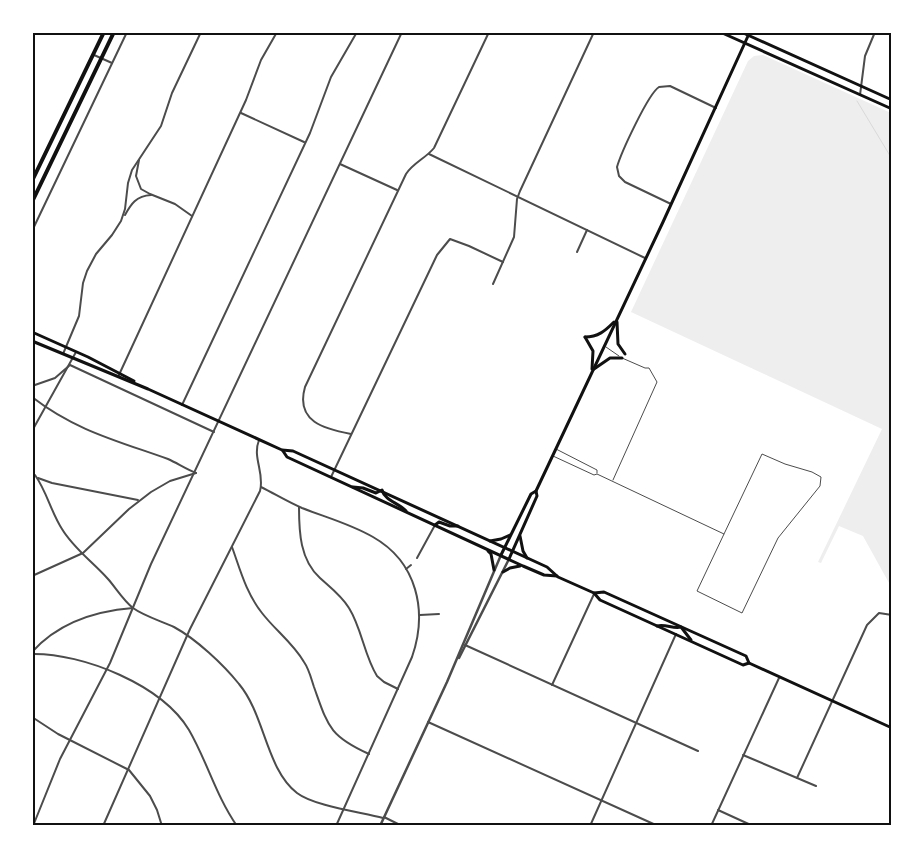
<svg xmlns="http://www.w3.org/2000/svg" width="924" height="858" viewBox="0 0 924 858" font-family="Manrope,sans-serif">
	<rect width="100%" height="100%" fill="#fff"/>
	<path fill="#eee" d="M763 55 891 113 892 550 889 583 863 536 839 526 821 563 818 562 882 429 631 312 748 61 754 56Z"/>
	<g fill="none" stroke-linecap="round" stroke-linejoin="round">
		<g stroke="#d9d9d9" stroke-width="1">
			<path d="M857 101 892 159"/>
			<path d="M892 459V461"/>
		</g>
		<g stroke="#4c4c4c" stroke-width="1">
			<path d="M606 347 619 356"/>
			<path d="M556 449 597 470V473"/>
			<path d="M553 456 594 475 597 474 724 534 697 591 742 613 778 538 820 486 821 477 812 472 785 464 762 454 724 534"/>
			<path d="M613 480 657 382 649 368H645L622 358"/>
		</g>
		<g stroke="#4c4c4c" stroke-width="2">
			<path d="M94 55 112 63"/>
			<path d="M860 95 865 56 875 32"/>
			<path d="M241 113 304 142"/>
			<path d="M429 154 645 258"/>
			<path d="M139 160 136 176 141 189 150 194 175 204 192 216"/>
			<path d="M340 164 397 190"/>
			<path d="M671 204 625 182 619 176 617 167C621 153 648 94 659 87L670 86 716 108"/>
			<path d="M125 215C131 204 136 196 151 195"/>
			<path d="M32 231 127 32"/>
			<path d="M577 252 587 230"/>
			<path d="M493 284 514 237 517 199 520 191 594 32"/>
			<path d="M63 354 79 316 83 283 87 271 96 254 112 235 121 221 125 209 128 183 132 170 161 126 172 93 201 32"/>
			<path d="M118 377 246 100 261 60 277 32"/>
			<path d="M32 386 55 378 70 365 214 432"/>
			<path d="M32 397C76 431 118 441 168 459 177 463 186 469 196 473"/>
			<path d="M182 405 310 133 331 77 357 32"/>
			<path d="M32 431 76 352"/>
			<path d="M351 434C325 429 295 422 305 387L406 174C413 163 426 158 434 148L489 32"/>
			<path d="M35 475C47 492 51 512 62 529 74 549 93 562 108 579 116 588 123 600 133 608 144 616 161 621 174 627 196 639 223 664 239 684 265 715 266 769 297 793 314 806 360 812 383 818"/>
			<path d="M331 477 437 255 450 239 469 246 503 262"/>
			<path d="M38 478 52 483 138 500"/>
			<path d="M261 487C275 494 288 502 302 508 325 517 351 524 373 537 417 562 428 611 412 657L336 826"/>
			<path d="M299 507C299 532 300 560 320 578 330 587 342 596 349 608 362 629 364 655 377 676L384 682 398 689"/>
			<path d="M232 547C240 569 246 593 262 613 275 630 293 643 304 662 309 669 311 678 314 687 328 726 329 736 369 754"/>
			<path d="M417 558 435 525"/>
			<path d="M406 569 411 565"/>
			<path d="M32 576 83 553 129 509 151 492 170 481 196 473"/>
			<path d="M420 615 439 614"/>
			<path d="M465 645 698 751"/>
			<path d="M32 652C59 622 95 611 133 608"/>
			<path d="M32 654C83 653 162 685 189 730 207 761 216 796 237 826"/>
			<path d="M552 685 594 594"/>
			<path d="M32 717 58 734 129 770 150 796 157 810 162 826"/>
			<path d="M428 722 658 826"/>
			<path d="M743 755 816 786"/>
			<path d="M797 778 867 625 879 613 892 615"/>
			<path d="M718 810 753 826"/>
			<path d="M384 817 402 826"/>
			<path d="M33 826 60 759 110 663 151 564 402 32"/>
			<path d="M103 826 190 629 260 491C265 473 252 458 259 440"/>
			<path d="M590 826 676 634"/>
			<path d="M711 826 779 678"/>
		</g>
		<g stroke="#4c4c4c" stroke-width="2.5">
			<path d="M459 658 509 559"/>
			<path d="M380 826 447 682 501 555"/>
		</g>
		<g stroke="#111" stroke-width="3">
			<path d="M720 32 892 109"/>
			<path d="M741 32 892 100"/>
			<path d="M617 322 618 344 625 354"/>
			<path d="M32 332 88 357 134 381"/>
			<path d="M585 337C598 337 605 331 614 322"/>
			<path d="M585 337 593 351 592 369"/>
			<path d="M32 341 148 389 282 450 293 451 547 567 558 577 594 593 600 600 743 665 749 663 892 728"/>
			<path d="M594 369 610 358H622"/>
			<path d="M283 451 287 457 523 566 544 575 557 576"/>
			<path d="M353 487 363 488 376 493 382 490C385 501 399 503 406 511"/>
			<path d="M435 525 439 522 450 526H458"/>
			<path d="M520 536 523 551 527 558"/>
			<path d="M490 541 501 539 510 535"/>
			<path d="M488 551 491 554 494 570"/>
			<path d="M501 555 531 494 536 491 663 222 748 36"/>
			<path d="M509 559 537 496 536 491"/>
			<path d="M503 572 510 568 520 566"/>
			<path d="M594 593 604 592 746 656 749 663"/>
			<path d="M657 626C666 624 673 629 681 627L691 640"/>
		</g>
		<g stroke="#111" stroke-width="4">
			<path d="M32 181 104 32"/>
			<path d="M32 202 114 32"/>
		</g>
	</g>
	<rect width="924" height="858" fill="none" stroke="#ffffff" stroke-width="68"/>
	<rect x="34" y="34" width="856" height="790" fill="none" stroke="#111" stroke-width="2"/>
</svg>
